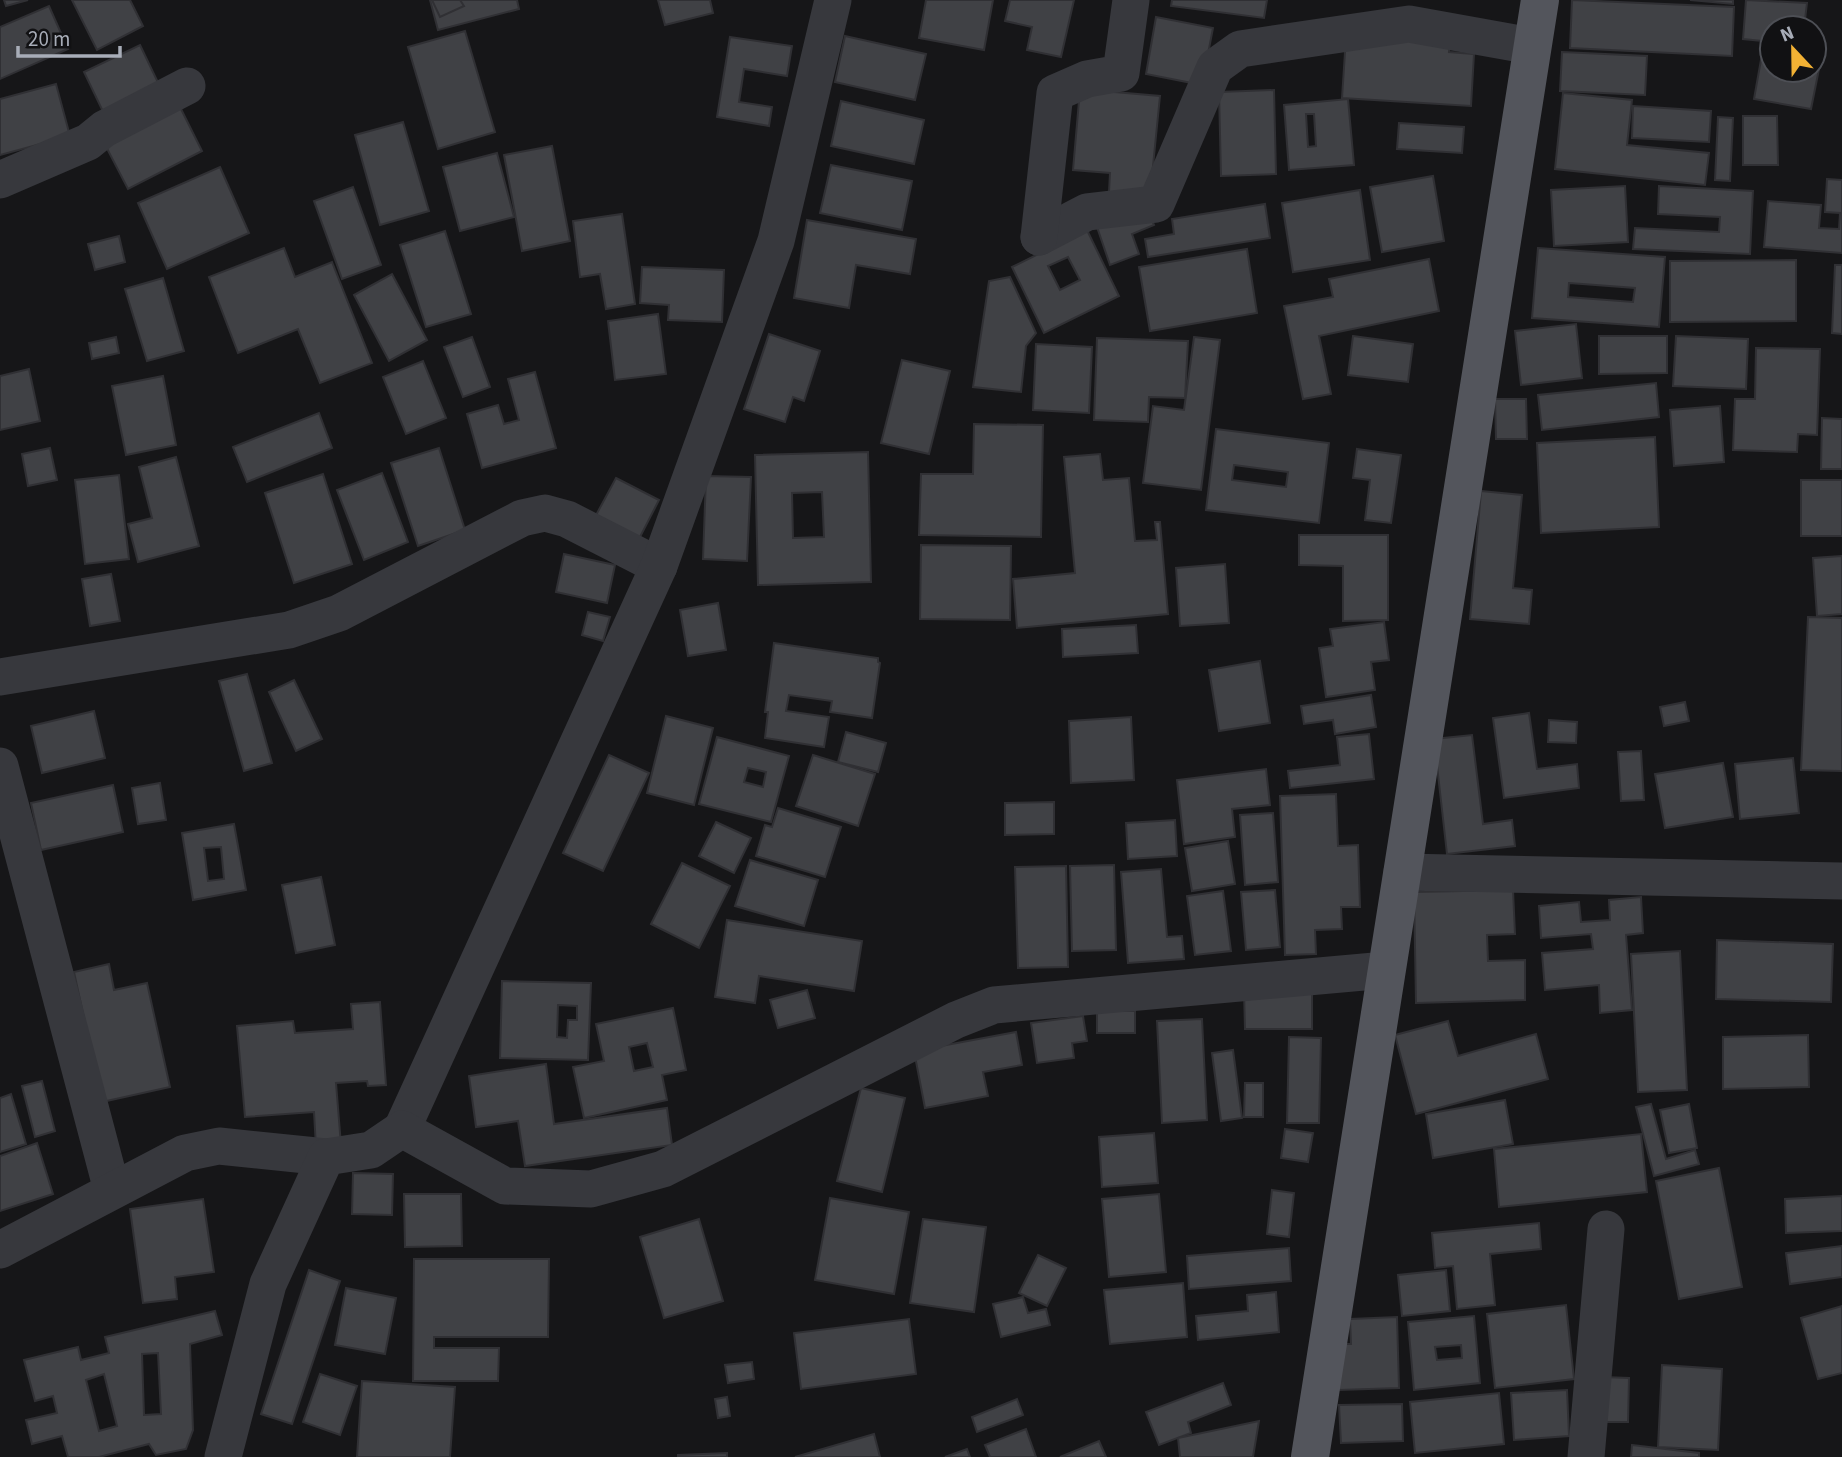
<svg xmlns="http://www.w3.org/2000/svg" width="1842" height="1457" viewBox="0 0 1842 1457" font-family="'Source Sans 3',sans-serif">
	<rect width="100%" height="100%" fill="#161618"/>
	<g fill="#404145" stroke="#303034" stroke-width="2" fill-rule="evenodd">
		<path d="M4 0H28L6 6Z"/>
		<path d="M72 0H130L143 26 97 50Z"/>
		<path d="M430 0H517L519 9 438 30Z"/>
		<path d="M432 0H460L464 6 440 17Z"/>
		<path d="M658 0H710L713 13 665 25Z"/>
		<path d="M926 0H993L984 50 919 38Z"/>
		<path d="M1010 0H1074L1061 57 1027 50 1032 27 1005 21Z"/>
		<path d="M1172 0H1267L1264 18 1171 6Z"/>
		<path d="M1572 0 1734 7 1732 56 1570 48Z"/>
		<path d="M1690 0H1733V4Z"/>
		<path d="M1746 0 1807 3 1804 28H1772V42L1743 39Z"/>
		<path d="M49 6 68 49 0 79V27Z"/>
		<path d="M1156 17 1213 28 1202 85 1146 74Z"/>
		<path d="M465 31 495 132 438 149 408 47Z"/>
		<path d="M845 36 926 54 915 100 835 82Z"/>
		<path d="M730 37 792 46 787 76 744 69 739 102 772 107 769 126 717 117Z"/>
		<path d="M1346 37 1450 43 1449 52 1474 54 1471 106 1342 98Z"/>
		<path d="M140 45 164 95 108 122 84 72Z"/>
		<path d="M1562 52 1647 56 1645 95 1560 91Z"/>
		<path d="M1762 54 1772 55V70H1814V63L1820 64 1811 109 1754 99Z"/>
		<path d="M56 84 70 136 0 155V99Z"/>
		<path d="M1080 89 1160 96 1150 196 1109 192 1110 173 1073 170Z"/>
		<path d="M1274 90 1276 174 1221 176 1219 92Z"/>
		<path d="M1563 93 1632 100 1627 145 1709 153 1705 185 1555 169Z"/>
		<path d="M176 99 202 151 128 189 101 137Z"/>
		<path d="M1348 99 1354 165 1289 170 1284 105ZM1306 114H1314L1316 146 1308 147Z"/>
		<path d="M841 101 924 120 914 164 831 146Z"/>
		<path d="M1633 106 1711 111 1709 142 1632 138Z"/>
		<path d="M1743 116H1777L1778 165H1743Z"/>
		<path d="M1718 117 1733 118 1730 181 1715 180Z"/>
		<path d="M403 122 429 211 380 225 355 135Z"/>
		<path d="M1399 123 1464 127 1462 153 1397 149Z"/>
		<path d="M552 146 570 241 522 251 504 155Z"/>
		<path d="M497 153 514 217 460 231 443 167Z"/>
		<path d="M831 165 912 181 902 230 820 213Z"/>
		<path d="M220 167 249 233 167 269 138 203Z"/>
		<path d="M1433 176 1444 241 1382 252 1370 187Z"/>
		<path d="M1827 179 1842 180V253L1764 247 1768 201 1821 205 1819 228 1839 229 1840 213 1825 212Z"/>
		<path d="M1625 186 1628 242 1554 246 1551 190Z"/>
		<path d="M1659 186 1753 191 1750 254 1633 249 1635 228 1719 232 1720 217 1658 214Z"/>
		<path d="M353 187 381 265 342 279 314 201Z"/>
		<path d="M1360 190 1370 260 1293 272 1282 203Z"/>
		<path d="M1265 204 1270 238 1148 257 1145 239 1174 234 1172 219Z"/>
		<path d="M1146 206 1154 225 1132 234 1139 254 1110 265 1096 224Z"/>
		<path d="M622 214 635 304 606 309 600 274 580 277 573 221Z"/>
		<path d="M807 220 916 239 910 274 856 265 849 308 794 298Z"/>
		<path d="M1087 230 1119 296 1044 333 1012 267ZM1068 257 1080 280 1060 290 1048 266Z"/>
		<path d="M445 231 471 314 426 327 400 245Z"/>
		<path d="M119 236 125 262 95 270 88 244Z"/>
		<path d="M284 248 295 277 332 262 372 363 320 383 298 329 238 353 209 277Z"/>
		<path d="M1538 248 1665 257 1659 327 1532 318ZM1569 283 1635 288 1633 302 1568 297Z"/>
		<path d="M1247 249 1257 313 1150 331 1139 267Z"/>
		<path d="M1429 259 1439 311 1319 336 1331 394 1303 399 1284 306 1333 297 1329 279Z"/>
		<path d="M1796 260V321L1670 322V261Z"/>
		<path d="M1835 265H1842V334L1832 333Z"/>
		<path d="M642 267 724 270 722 322 668 320 669 305 640 303Z"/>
		<path d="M392 274 427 340 389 361 354 295Z"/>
		<path d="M1010 277 1036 333 1026 346 1021 392 973 387 989 281Z"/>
		<path d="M163 278 184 351 147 361 125 289Z"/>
		<path d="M658 314 666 374 615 380 608 321Z"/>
		<path d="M1576 324 1582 378 1521 385 1515 331Z"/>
		<path d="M769 334 820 351 804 401 793 397 785 422 744 409Z"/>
		<path d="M1353 336 1413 344 1408 382 1348 375Z"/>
		<path d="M1599 336H1667V373L1599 374Z"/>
		<path d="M1676 336 1748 339 1746 389 1673 386Z"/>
		<path d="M116 337 119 353 92 359 89 343Z"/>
		<path d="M472 337 490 387 463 397 444 347Z"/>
		<path d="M1194 337 1220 340 1201 490 1143 483 1153 406 1184 410Z"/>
		<path d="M1097 338 1188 341 1185 398 1149 397 1148 422 1094 420Z"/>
		<path d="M1036 344 1092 347 1089 413 1033 410Z"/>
		<path d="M1756 348 1820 349 1817 435 1798 434 1797 452 1733 450 1735 399H1755Z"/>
		<path d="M902 360 950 371 929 454 881 443Z"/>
		<path d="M423 361 446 418 406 434 383 377Z"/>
		<path d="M29 369 40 421 0 430V376Z"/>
		<path d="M535 372 556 448 482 468 467 414 498 405 504 424 519 420 508 379Z"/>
		<path d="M163 376 176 445 126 455 112 386Z"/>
		<path d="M1656 383 1659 417 1542 430 1538 395Z"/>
		<path d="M1495 399H1526L1527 439H1496Z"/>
		<path d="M1720 406 1724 462 1674 466 1670 410Z"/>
		<path d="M319 413 332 448 247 482 233 447Z"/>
		<path d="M1822 418 1842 419V469H1821Z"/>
		<path d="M974 424 1043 425 1041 537 919 535 921 474H973Z"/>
		<path d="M1216 429 1329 443 1319 523 1206 510ZM1234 465 1288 472 1286 487 1232 480Z"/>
		<path d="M1655 437 1659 527 1541 533 1537 443Z"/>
		<path d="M50 448 57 480 28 486 22 454Z"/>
		<path d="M439 448 465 530 418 546 391 463Z"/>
		<path d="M1357 449 1401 455 1391 523 1365 520 1370 480 1353 478Z"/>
		<path d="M868 452 871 582 758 585 755 455ZM822 492 824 537 793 538 792 493Z"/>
		<path d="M1100 454 1103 480 1129 478 1135 541 1157 540 1155 522H1160L1168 614 1017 628 1013 579 1075 573 1064 457Z"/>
		<path d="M176 457 199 546 138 562 128 524 152 518 139 467Z"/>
		<path d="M382 473 408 542 364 560 337 490Z"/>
		<path d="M323 474 352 564 294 583 265 493Z"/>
		<path d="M119 475 129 559 85 564 75 480Z"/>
		<path d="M706 476 751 477 747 561 703 559Z"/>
		<path d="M616 478 659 500 639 539 595 517Z"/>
		<rect x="1801" y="480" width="41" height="56"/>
		<path d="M1481 491 1522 495 1513 588 1532 590 1529 624 1470 619Z"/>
		<path d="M1299 535H1388V620L1343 621V566L1299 565Z"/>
		<path d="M921 545 1011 546 1010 620 920 619Z"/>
		<path d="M564 554 615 565 607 603 556 592Z"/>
		<path d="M1842 556V614L1817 616 1813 558Z"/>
		<path d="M1225 564 1229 623 1180 626 1176 568Z"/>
		<path d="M111 574 120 621 90 626 82 579Z"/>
		<path d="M718 603 726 650 688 656 680 610Z"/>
		<path d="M588 612 610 617 603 641 582 635Z"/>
		<path d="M1808 617 1842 618V771L1801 770Z"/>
		<path d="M1384 622 1389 660 1371 662 1375 690 1326 697 1319 648 1333 646 1330 629Z"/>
		<path d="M1136 625 1138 653 1063 657 1062 629Z"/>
		<path d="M774 643 878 658V662L880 663 872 718 830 712 832 701 789 695 786 711 829 717 824 747 765 738 768 712H765Z"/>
		<path d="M1260 661 1270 723 1219 731 1209 670Z"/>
		<path d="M247 674 272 763 244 771 219 681Z"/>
		<path d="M294 680 322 739 296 751 269 692Z"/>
		<path d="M1371 695 1376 727 1335 734 1333 720 1304 724 1301 706Z"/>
		<path d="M1685 702 1689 721 1664 726 1660 707Z"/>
		<path d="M94 711 105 758 42 773 31 726Z"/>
		<path d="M1529 713 1537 769 1577 764 1579 788 1504 798 1493 718Z"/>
		<path d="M666 716 713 728 694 805 647 793Z"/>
		<path d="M1131 717 1134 780 1071 783 1069 721Z"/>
		<path d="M1549 720 1577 722 1576 743 1548 742Z"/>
		<path d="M846 732 886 743 878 772 838 762Z"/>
		<path d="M1369 734 1374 779 1290 788 1288 771 1340 765 1337 737Z"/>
		<path d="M1472 735 1483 824 1512 820 1515 846 1447 854 1434 739Z"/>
		<path d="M717 737 789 756 771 822 699 804ZM748 768 766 772 763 787 744 782Z"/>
		<path d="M1641 751 1644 800 1621 801 1618 752Z"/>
		<path d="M609 755 649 773 603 871 563 853Z"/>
		<path d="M813 755 875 774 858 826 796 806Z"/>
		<path d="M1793 758 1799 813 1740 819 1735 764Z"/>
		<path d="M1723 763 1733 817 1665 828 1655 774Z"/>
		<path d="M1266 769 1270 805 1232 809 1235 837 1184 844 1177 780Z"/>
		<path d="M160 783 166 820 138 824 132 788Z"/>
		<path d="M113 785 123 832 41 850 31 803Z"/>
		<path d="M1336 794 1338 846 1358 845 1360 907H1341L1342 929 1315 930 1316 954 1285 955 1280 796Z"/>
		<path d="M1054 802V834L1005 835V803Z"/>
		<path d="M778 808 841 827 825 877 756 856 765 825 772 827Z"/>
		<path d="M1273 813 1278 882 1245 885 1240 815Z"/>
		<path d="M1175 820 1177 856 1128 859 1126 823Z"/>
		<path d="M716 822 751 838 734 873 699 856Z"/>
		<path d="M234 824 246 890 193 900 182 833ZM221 847 224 879 208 881 204 848Z"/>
		<path d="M1228 841 1235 884 1192 891 1185 848Z"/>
		<path d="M750 860 818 880 804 926 735 906Z"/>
		<path d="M682 863 730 886 699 948 651 924Z"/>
		<path d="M1114 865 1116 950 1072 951 1070 866Z"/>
		<path d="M1066 866 1068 967 1018 968 1015 867Z"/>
		<path d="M1161 869 1167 937 1182 936 1184 959 1128 963 1121 872Z"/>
		<path d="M321 877 335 945 296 953 282 885Z"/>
		<path d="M1275 890 1280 947 1246 950 1241 892Z"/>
		<path d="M1513 890 1515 934 1487 935 1488 961 1525 960V1000L1416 1003 1414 892Z"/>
		<path d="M1223 891 1231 951 1195 955 1187 896Z"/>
		<path d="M1641 897 1643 933 1626 935 1632 1010 1600 1013 1599 985 1545 990 1542 953 1593 949 1591 934 1541 938 1539 906 1579 902 1581 922 1610 920 1609 900Z"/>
		<path d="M727 920 862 941 854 991 759 976 755 1003 715 997Z"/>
		<path d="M1717 940 1833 944 1831 1002 1716 999Z"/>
		<path d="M1680 951 1687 1090 1638 1092 1631 954Z"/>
		<path d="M109 964 114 990 147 983 170 1087 102 1102 74 972Z"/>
		<path d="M502 981 591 983 588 1060 500 1058ZM558 1005 577 1006V1020H568L567 1038 557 1037Z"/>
		<path d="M807 990 815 1018 778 1028 770 1000Z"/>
		<path d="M1312 990V1029H1245L1244 991Z"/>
		<path d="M380 1002 386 1085 368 1086 367 1081 336 1083 341 1145 316 1147 314 1112 245 1117 237 1026 293 1021 295 1033 353 1029 351 1004Z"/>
		<path d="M673 1008 686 1070 662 1075 667 1100 584 1118 573 1067 604 1061 596 1024ZM647 1043 653 1067 634 1071 629 1047Z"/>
		<rect x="1097" y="1011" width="38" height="22"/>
		<path d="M1083 1016 1087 1041 1072 1043 1074 1058 1037 1063 1031 1023Z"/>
		<path d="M1202 1019 1207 1120 1162 1123 1157 1021Z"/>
		<path d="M1448 1021 1458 1056 1536 1034 1548 1079 1416 1114 1395 1035Z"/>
		<path d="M1016 1032 1022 1065 983 1072 988 1096 925 1108 914 1051Z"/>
		<path d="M1808 1035 1809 1087 1723 1089V1037Z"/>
		<path d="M1289 1037 1321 1038 1319 1123H1287Z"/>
		<path d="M1233 1050 1242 1118 1221 1121 1212 1053Z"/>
		<path d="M546 1064 554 1124 667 1108 672 1145 525 1166 518 1121 476 1127 469 1076Z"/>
		<path d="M42 1081 55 1131 35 1137 22 1086Z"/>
		<path d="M1245 1083H1263V1117H1244Z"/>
		<path d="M861 1088 905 1098 882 1192 837 1181Z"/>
		<path d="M11 1094 26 1144 0 1152V1098Z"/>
		<path d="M1505 1100 1513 1144 1433 1158 1426 1114Z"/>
		<path d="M1651 1104 1666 1159 1695 1150 1699 1164 1654 1176 1636 1107Z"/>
		<path d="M1689 1104 1697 1148 1669 1153 1660 1110Z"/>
		<path d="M1285 1129 1313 1133 1308 1162 1281 1158Z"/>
		<path d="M1154 1133 1158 1183 1102 1187 1099 1137Z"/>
		<path d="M1641 1134 1647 1192 1499 1207 1494 1149Z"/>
		<path d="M37 1143 53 1194 0 1211V1156Z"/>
		<path d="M1719 1168 1742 1287 1679 1299 1656 1181Z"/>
		<path d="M353 1173 393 1174 392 1215 352 1214Z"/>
		<path d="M1272 1190 1294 1193 1289 1237 1267 1234Z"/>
		<path d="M404 1194H461L462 1246 405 1247Z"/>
		<path d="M1159 1194 1166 1272 1109 1277 1102 1199Z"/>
		<path d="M1842 1196V1231L1786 1233 1785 1199Z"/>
		<path d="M830 1198 909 1212 894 1294 815 1280Z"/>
		<path d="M203 1199 214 1272 175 1277 177 1299 143 1303 130 1209Z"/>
		<path d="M699 1219 723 1301 664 1318 640 1237Z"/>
		<path d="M923 1219 986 1227 974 1312 910 1303Z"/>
		<path d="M1539 1223 1541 1249 1490 1254 1495 1305 1457 1309 1453 1266 1435 1268 1432 1233Z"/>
		<path d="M1842 1246V1277L1790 1284 1786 1253Z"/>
		<path d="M1289 1248 1291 1281 1189 1289 1187 1256Z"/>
		<path d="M1038 1255 1066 1268 1047 1306 1019 1293Z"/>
		<path d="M414 1259H549L548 1337H434V1348H499L498 1381H413Z"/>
		<path d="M309 1270 340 1281 292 1424 261 1414Z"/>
		<path d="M1446 1270 1450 1311 1402 1316 1398 1275Z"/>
		<path d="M1183 1283 1187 1337 1110 1344 1104 1290Z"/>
		<path d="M346 1288 396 1298 385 1354 335 1345Z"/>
		<path d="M1276 1292 1279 1332 1198 1340 1196 1316 1248 1311 1247 1295Z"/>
		<path d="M1023 1297 1028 1313 1046 1309 1050 1325 1001 1337 993 1304Z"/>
		<path d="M1566 1305 1574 1379 1495 1388 1487 1314Z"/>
		<path d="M1842 1306V1373L1818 1379 1801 1318Z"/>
		<path d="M215 1311 222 1335 190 1344 193 1430 186 1449 156 1455 149 1444 99 1457H68L62 1436 32 1444 26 1420 57 1413 53 1396 35 1401 24 1360 78 1347 81 1360 109 1353 105 1337ZM158 1353 161 1414 144 1415 142 1354ZM104 1374 117 1426 99 1431 86 1380Z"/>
		<path d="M1474 1316 1480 1383 1414 1390 1408 1322ZM1461 1345 1462 1358 1437 1360 1435 1347Z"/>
		<path d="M1397 1317 1399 1388 1339 1390 1338 1344H1351L1350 1319Z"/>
		<path d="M909 1319 916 1374 801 1389 794 1333Z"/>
		<path d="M752 1362 754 1379 728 1383 725 1365Z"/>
		<path d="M1662 1365 1722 1369 1718 1450 1658 1447Z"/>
		<path d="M320 1374 357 1386 340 1435 303 1422Z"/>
		<path d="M1603 1377 1629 1378 1628 1422H1602Z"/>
		<path d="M362 1381 455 1387 450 1457H357Z"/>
		<path d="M1223 1383 1231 1405 1188 1422 1191 1433 1159 1445 1146 1412Z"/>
		<path d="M1567 1390 1569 1436 1514 1440 1511 1393Z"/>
		<path d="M1499 1393 1504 1444 1415 1453 1410 1402Z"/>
		<path d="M727 1397 730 1416 718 1418 715 1399Z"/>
		<path d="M1017 1399 1023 1415 977 1432 972 1417Z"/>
		<path d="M1402 1404 1403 1441 1341 1443 1339 1405Z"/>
		<path d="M1259 1421 1253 1457H1180L1178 1438Z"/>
		<path d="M1026 1429 1036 1457H990L985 1445Z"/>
		<path d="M874 1434 880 1457H795Z"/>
		<path d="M1099 1441 1106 1457H1060Z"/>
		<path d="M1632 1445 1699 1453V1457H1631Z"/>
		<path d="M967 1449 970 1457H945Z"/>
		<path d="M727 1453V1457H678V1455Z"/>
	</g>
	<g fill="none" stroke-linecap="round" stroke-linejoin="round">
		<g stroke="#37383d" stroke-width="37">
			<path d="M0 180 88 142 104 129 187 86"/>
			<path d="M1039 237 1087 212 1156 204 1215 67 1240 49 1409 24 1532 46"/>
			<path d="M1039 237 1055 93 1087 79 1121 73 1131 0"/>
			<path d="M0 677 289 630 339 613 522 518 545 513 567 519 659 566"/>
			<path d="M0 766 112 1190"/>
			<path d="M1402 872 1842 881"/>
			<path d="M402 1129 659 566 776 241 833 0"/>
			<path d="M0 1250 185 1153 219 1146 326 1157"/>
			<path d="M223 1457 268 1284 326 1157 371 1150 402 1129 505 1186 591 1189 663 1169 956 1020 994 1005 1386 970"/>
			<path d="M1586 1457 1606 1229"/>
		</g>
		<path stroke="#53555c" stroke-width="38" d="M1310 1457 1540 0"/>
	</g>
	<g transform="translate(1793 49) rotate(338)"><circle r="33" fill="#111113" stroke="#4d4f55" stroke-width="2"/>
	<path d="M0-5L12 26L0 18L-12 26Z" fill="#f2b134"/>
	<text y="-10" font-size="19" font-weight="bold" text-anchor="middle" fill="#a8adb8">N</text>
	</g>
	<path d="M18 46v10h102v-10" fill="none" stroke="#a8adb8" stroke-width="3.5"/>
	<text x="28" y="46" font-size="21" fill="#a8adb8" stroke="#111113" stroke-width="5" paint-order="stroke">20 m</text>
</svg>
